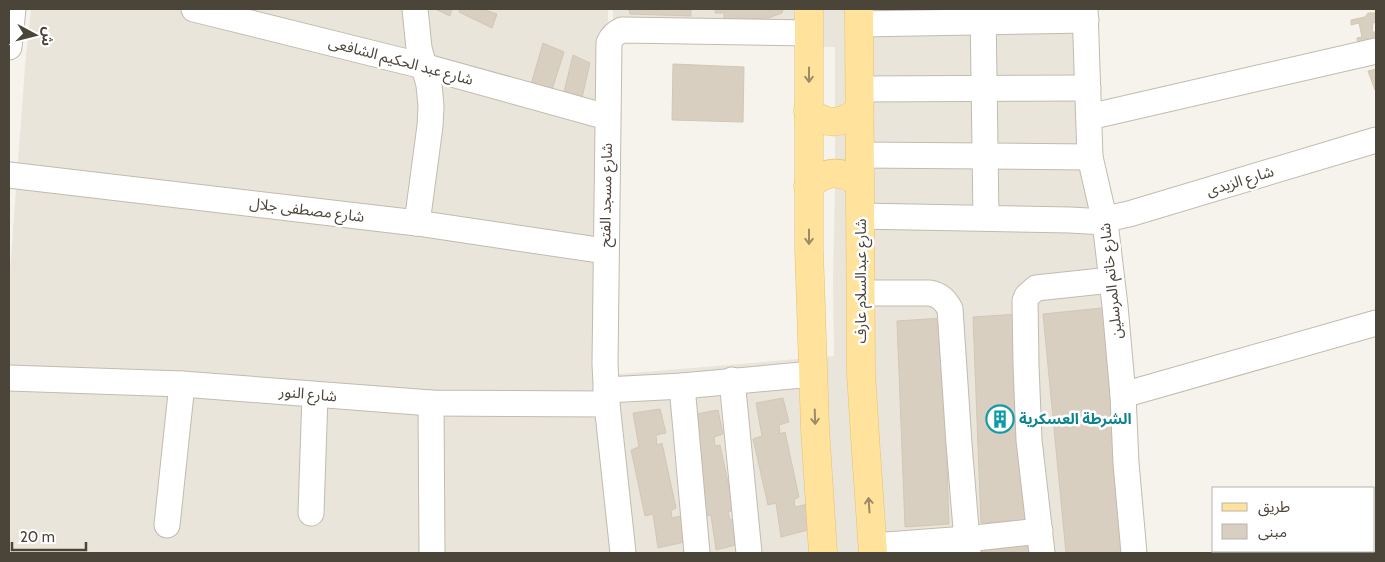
<svg xmlns="http://www.w3.org/2000/svg" width="1385" height="562" viewBox="0 0 1385 562" font-family="Cabin,'Noto Sans Arabic',sans-serif">
	<rect width="100%" height="100%" fill="#f6f3ec"/>
	<g fill="#eae5da">
		<path d="M31 9H608L606 405 622 553H9V286L25 66Z"/>
		<path d="M613 9H1094L1110 437 1121 553H629L609 375 834 356 833 280 835 187V47L613 42Z"/>
	</g>
	<g fill="#d8cfc1" stroke="#d3c7b4">
		<path d="M435 9H452L450 16Z"/>
		<path d="M460 9H485V10L497 14 492 28 459 12Z"/>
		<path d="M629 9H691V16L630 14Z"/>
		<path d="M715 9H783L782 13 769 18 736 19H724V13H715Z"/>
		<path d="M1368 13H1376V22L1373 23 1372 32H1376V49L1359 51 1357 38 1362 37 1359 23 1351 25V20L1365 17Z"/>
		<path d="M543 43 564 52 551 93 530 88Z"/>
		<path d="M573 55 590 63 581 102 563 96Z"/>
		<path d="M673 64 744 67 743 122 672 120Z"/>
		<path d="M1376 69V90H1375L1368 71Z"/>
		<path d="M1111 307 1125 553H1066L1043 314Z"/>
		<path d="M1018 314 1026 520 981 523 973 317Z"/>
		<path d="M942 318 949 524 905 527 897 321Z"/>
		<path d="M783 398 789 422 779 425 780 434 785 432 799 497 794 500 795 507 808 504 812 529 781 537 776 503 768 505 753 439 762 436 756 403Z"/>
		<path d="M660 409 666 433 656 435 657 445 662 443 676 508 671 511 672 518 685 515 689 541 658 548 653 514 645 516 631 450 639 447 633 413Z"/>
		<path d="M718 410 723 434 714 437 715 446 720 445 734 510 728 512 730 520 743 516 747 542 716 550 711 515 702 517 691 415Z"/>
		<path d="M1028 545 1030 553H980V551Z"/>
	</g>
	<g fill="none" stroke-linecap="round" stroke-linejoin="round">
		<g stroke="#c2bbae" stroke-width="27">
			<g id="minor">
				<path d="M194 9 423 66 607 117"/>
				<path d="M415 9 419 48 429 85 431 106 430 126 417 223"/>
				<path d="M983 9 986 218"/>
				<path d="M1085 9 1090 157 1105 222 1115 306 1123 395 1126 463 1134 553"/>
				<path d="M859 24 1086 20"/>
				<path d="M9 47 13 9"/>
				<path d="M859 89 1088 88"/>
				<path d="M1089 117 1376 51"/>
				<path d="M860 155 1090 157"/>
				<path d="M9 175 417 223 605 251"/>
				<path d="M860 216 1070 220 1105 222 1110 218 1129 214 1376 140"/>
				<path d="M860 293H930C940 295 945 300 950 309L959 444 968 553"/>
				<path d="M9 378 182 384 431 403 607 404"/>
				<path d="M732 380 749 553"/>
				<path d="M682 386 697 553"/>
				<path d="M606 390 682 386 813 374"/>
				<path d="M1123 395 1376 323"/>
				<path d="M431 403 432 553"/>
				<path d="M311 513 315 395"/>
				<path d="M167 525 182 384"/>
				<path d="M873 546 966 539 1040 531"/>
				<path d="M623 553 607 404 605 364 609 43C612 36 615 33 622 30L809 33"/>
				<path d="M1042 553 1029 440 1026 365 1025 301 1027 296 1036 288 1111 280"/>
			</g>
		</g>
		<g stroke="#e6c16a" stroke-width="29">
			<g id="major">
				<path d="M809 9V249L815 428 823 553"/>
				<path d="M859 9 861 373 866 452 873 553"/>
				<path d="M808 111C827 126 842 125 859 110"/>
				<path d="M808 186C825 171 841 169 859 183"/>
			</g>
		</g>
		<use href="#minor" stroke="#fff" stroke-width="25"/>
		<use href="#major" stroke="#ffe39c" stroke-width="28"/>
	</g>
	<defs><path id="oneway-shaft" d="M-6 0H5M1.5-3L5.5 0L1.5 3" fill="none" stroke-width="1.6" stroke-linecap="round" stroke-linejoin="round" transform="scale(1.25)"/></defs>
	<g stroke="#9c8c66">
		<use href="#oneway-shaft" transform="translate(809 75) rotate(90)"/>
		<use href="#oneway-shaft" transform="translate(809 237) rotate(90)"/>
		<use href="#oneway-shaft" transform="translate(815 417) rotate(88)"/>
		<use href="#oneway-shaft" transform="translate(869 505) rotate(-94)"/>
	</g>
	<defs>
		<g id="building-ring" transform="scale(1.4375)"><circle r="9.5" fill="#fff" stroke="#0f9aa8" stroke-width="1.5"/><path d="M-4-6H4V6H1V3H-1V6H-4ZM-2.5-4.3h1.7v1.8h-1.7ZM.8-4.3h1.7v1.8H.8ZM-2.5-1h1.7V.8h-1.7ZM.8-1h1.7V.8H.8Z" fill="#0f9aa8"/></g>
	</defs>
	<g fill-rule="evenodd">
		<use href="#building-ring" x="1000" y="419"/>
	</g>
	<g text-anchor="middle" dominant-baseline="central" stroke-width="5" stroke-linejoin="round" paint-order="stroke">
		<g font-size="15" fill="#4b4439" stroke="#fff">
			<text transform="translate(401 61) rotate(15)">شارع عبد الحكيم الشافعى</text>
			<text transform="translate(1240 181) rotate(-17)">شارع الزيدى</text>
			<text transform="translate(606 195) rotate(-89)">شارع مسجد الفتح</text>
			<text transform="translate(307 210) rotate(7)">شارع مصطفى جلال</text>
			<text transform="translate(861 281) rotate(-90)">شارع عبدالسلام عارف</text>
			<text transform="translate(1111 281) rotate(-96)">شارع خاتم المرسلين</text>
			<text transform="translate(308 394) rotate(5)">شارع النور</text>
		</g>
		<g font-size="15" font-weight="bold" fill="#0d838f" stroke="#fff" text-anchor="start">
			<text x="1019" y="419">الشرطة العسكرية</text>
		</g>
	</g>
	<rect width="1385" height="562" fill="none" stroke="#4b4439" stroke-width="20"/>
	<rect x="1212" y="487" width="162" height="65" fill="#ffffff" stroke="#b7b4b0"/>
	<rect x="1222" y="503" width="25" height="8" fill="#ffe39c" stroke="#b7b4b0"/>
	<text x="1258" y="512" font-size="15" fill="#4b4439">طريق</text>
	<rect x="1222" y="524" width="25" height="15" fill="#d8cfc1" stroke="#b7b4b0"/>
	<text x="1258" y="537" font-size="15" fill="#4b4439">مبنى</text>
	<g transform="translate(35 35) rotate(97)" stroke="#ffffff" stroke-width="4" paint-order="stroke">
	<path d="M0-4L9 19L0 12L-9 19Z" fill="#4b4439"/>
	<text y="-8" font-size="14" font-weight="bold" text-anchor="middle" fill="#4b4439">ش</text>
	</g>
	<path d="M12 542v8h74v-8" fill="none" stroke="#4b4439" stroke-width="2.5"/>
	<text x="20" y="542" font-size="15" fill="#4b4439" stroke="#ffffff" stroke-width="4" paint-order="stroke">20 m</text>
</svg>
